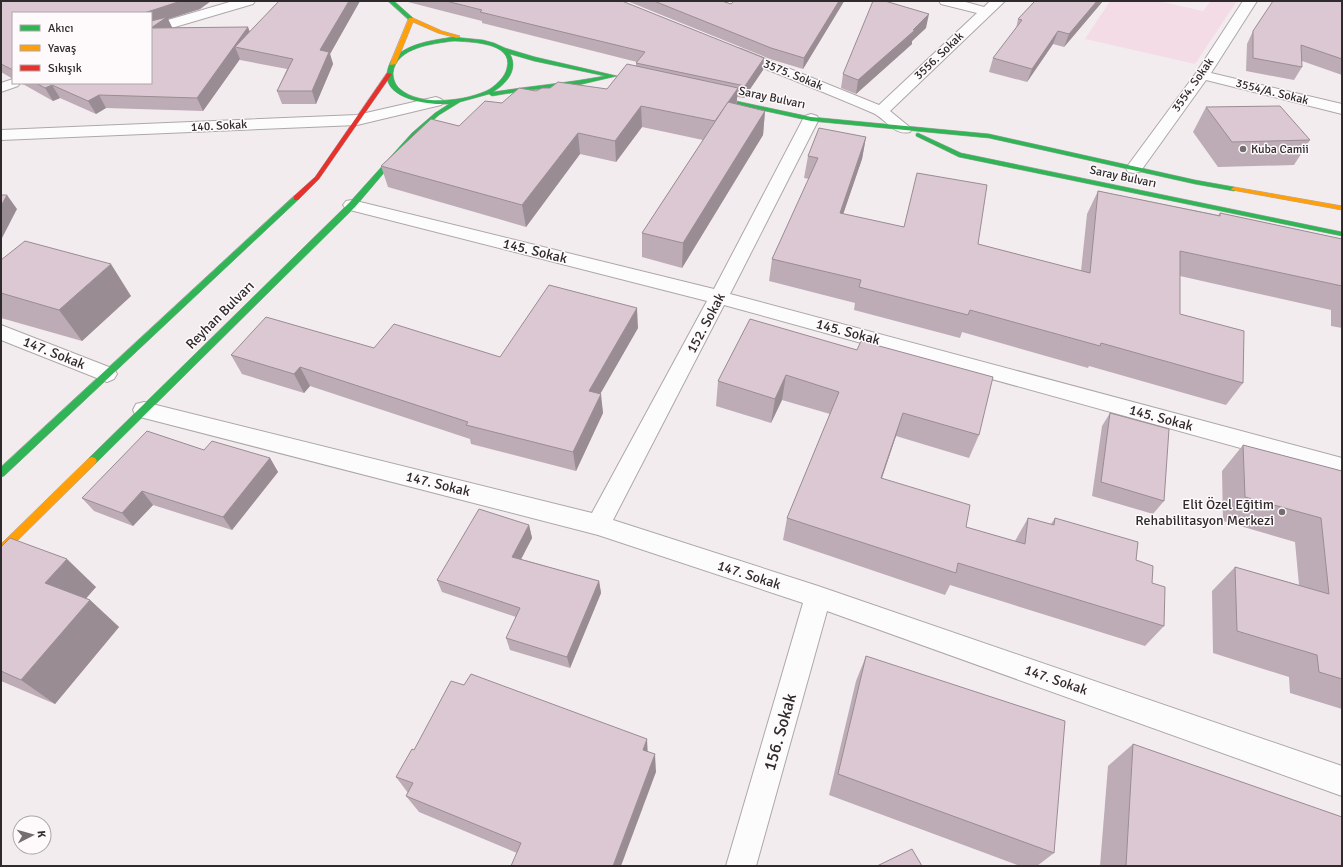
<svg xmlns="http://www.w3.org/2000/svg" width="1343" height="867" viewBox="0 0 1343 867" font-family="Signika,sans-serif">
	<rect width="100%" height="100%" fill="#f3ecef"/>
	<path fill="#f4dce7" d="M1110 1H1159L1203 11 1211 1H1237L1195 64 1085 39Z"/>
	<g fill="none" stroke-linecap="round" stroke-linejoin="round">
		<g stroke="#ada7aa" stroke-width="2">
			<g id="street">
				<path d="M233 1H255L253 4 151 34V25Z"/>
				<path d="M939 1H962L984 7 990 1H1005L890 111 912 129 910 132C894 136 886 119 873 113 827 93 778 74 731 55L729 52 731 49 736 48 741 49 879 105 977 13 941 4Z"/>
				<path d="M1243 1H1257L1211 73 1342 104V114L1206 80 1140 172 1134 173 1128 172 1126 168 1196 73Z"/>
				<path d="M13 79V83H20L18 86 1 92V83Z"/>
				<path d="M436 97 441 99 444 102 441 105 357 125 1 140V130L357 115Z"/>
				<path d="M811 114 817 116 819 119 730 294 1342 458V476L724 305 613 520 818 586 1342 766V796L827 611 756 866H726L803 603 598 535 144 418 136 416 133 410 136 404 144 402 592 513 707 301 346 209 343 205 346 201 352 200 714 289 803 119 805 116Z"/>
				<path d="M1 325 114 369 117 374 114 379 107 382 1 340Z"/>
			</g>
		</g>
		<g stroke="#ada7aa" stroke-width="1">
			<g id="fast">
				<path d="M388 1H394L413 18V20H409Z"/>
				<path d="M453 37 483 40 494 43 505 48 535 57 617 76 574 86 529 90 492 96 489 94 460 102 439 115 416 135 355 207 95 464H89L87 461 89 458 349 203 412 133 435 113 449 104C431 105 384 100 387 73 388 67 390 61 395 57 409 43 434 40 453 37ZM453 41C469 42 514 42 507 68 505 77 497 84 490 89 468 101 420 107 400 89 395 85 393 78 393 73 396 47 433 44 453 41ZM510 54 534 61 605 76C568 83 530 86 493 92 506 84 519 70 510 54Z"/>
				<path d="M708 95 811 117 989 134 1195 180 1234 187 1237 189 1234 191 1195 184 989 138 811 121 706 98 705 97Z"/>
				<path d="M918 133 961 153 1342 232V236L959 157 916 136V134Z"/>
				<path d="M294 196H298L300 198 4 476 1 477V467Z"/>
			</g>
		</g>
		<g stroke="#ada7aa" stroke-width="1">
			<g id="slow">
				<path d="M409 18H413L442 31 460 36 457 38 438 33 413 22 396 64 391 65 390 64Z"/>
				<path d="M1234 187 1342 206V210L1232 190 1231 189Z"/>
				<path d="M92 457 95 458 97 461 95 464 5 553 1 554V544L89 458Z"/>
			</g>
		</g>
		<g stroke="#ada7aa" stroke-width="1">
			<path id="jam" d="M387 73 392 74 319 179 298 200H294V196L315 177Z"/>
		</g>
		<use href="#street" fill="#fdfcfd" fill-rule="evenodd"/>
		<use href="#fast" fill="#30b455" fill-rule="evenodd"/>
		<use href="#slow" fill="#ff9f0a" fill-rule="evenodd"/>
		<use href="#jam" fill="#e5322d" fill-rule="evenodd"/>
	</g>
	<g fill="#bdacb5">
		<path d="M1 1H211L200 9 168 19 172 28 250 32 279 1H360L330 54 333 64 316 104H282L277 91 287 69 240 60V59L203 111 106 108 96 114 60 98 53 101 21 83H151L13 13V79L1 72Z"/>
		<path d="M404 1H622L763 70 744 98 737 97V104L765 111 763 135 682 268 642 257V233L703 140 642 127 616 162 580 154 526 227 388 187 381 166 502 103 536 91 607 89 636 66V63L637 62 482 23V21Z"/>
		<path d="M627 1H722L731 4 734 1H844L843 3 803 69 770 59Z"/>
		<path d="M1034 1H1103L1064 47 1053 44 1027 82 989 72 993 58 1016 29 1018 19 1033 3Z"/>
		<path d="M1342 1V75L1302 61V67L1294 80 1246 71 1247 44 1253 31Z"/>
		<path d="M926 28 912 41V44L856 94 841 88 843 74Z"/>
		<path d="M1206 107 1310 140 1294 165 1218 167 1193 132Z"/>
		<path d="M866 137 862 159 843 214 978 244 1081 271 1087 214 1098 191 1218 215 1220 213 1342 239V328L1331 326V310L1180 276V314L1243 383 1226 405 1089 366 1088 368 962 332 960 338 854 310 855 303 769 281 772 259 809 179 804 178 808 156Z"/>
		<path d="M1 260 131 296 82 341 1 318Z"/>
		<path d="M750 319 979 435 969 458 896 436 882 478 966 527 1015 541 1028 518 1051 524 1055 518 1136 560 1152 583 1164 626 1145 646 950 585 945 595 783 540 787 518 830 414 782 400 771 423 716 406 718 381Z"/>
		<path d="M638 328 600 394 603 413 576 471 471 444 470 439 310 386 304 393 242 374 231 355 374 348 500 357Z"/>
		<path d="M1110 413 1164 501 1153 514 1092 496 1102 426Z"/>
		<path d="M1243 445 1342 471V709L1290 693 1289 677 1213 653 1212 591 1235 567 1299 585 1295 542 1223 521 1222 471Z"/>
		<path d="M204 450 270 458 278 472 232 530 153 505 133 526 94 511 82 498Z"/>
		<path d="M529 525 532 538 521 559 599 581 601 593 570 668 510 650 506 638 516 617 442 592 437 580Z"/>
		<path d="M1 547 96 587 86 598 90 600 119 627 55 704 1 681Z"/>
		<path d="M866 656 1054 853 1037 866H1020L829 795 856 681Z"/>
		<path d="M1133 744 1342 866H1100L1108 766Z"/>
		<path d="M414 750 648 751 656 772 517 853 419 812 406 796 408 793 396 777Z"/>
	</g>
	<g fill="#9a8c93">
		<path d="M181 1H211L200 9 168 19 173 29 151 28V13H144Z"/>
		<path d="M349 1H360L330 54 333 64 316 104 312 91 320 50Z"/>
		<path d="M839 1H844L843 3 803 69 804 58Z"/>
		<path d="M1097 1H1103L1064 47 1069 34Z"/>
		<path d="M929 14 926 28 912 41V44L856 94 858 80Z"/>
		<path d="M248 27 253 40 235 47 240 59 203 111 197 98Z"/>
		<path d="M1058 31 1053 44 1027 82 1032 69Z"/>
		<path d="M764 58 763 70 744 98 745 86Z"/>
		<path d="M52 85 60 98 53 101 45 88Z"/>
		<path d="M738 88 736 109 714 142 715 121Z"/>
		<path d="M99 95 106 108 96 114 88 101Z"/>
		<path d="M641 106 642 127 616 162 615 141Z"/>
		<path d="M765 111 763 135 682 268 683 243Z"/>
		<path d="M578 133 580 154 526 227 522 205Z"/>
		<path d="M866 137 862 159 836 235 840 213Z"/>
		<path d="M7 195 17 209 1 240V206Z"/>
		<path d="M111 264 131 296 82 341 59 310Z"/>
		<path d="M637 308 638 328 591 410 589 391Z"/>
		<path d="M300 367 310 386 304 393 294 374Z"/>
		<path d="M786 375 782 400 771 423 775 399Z"/>
		<path d="M601 394 603 413 576 471 573 452Z"/>
		<path d="M903 413 896 436 874 501 881 478Z"/>
		<path d="M270 458 278 472 232 530 223 517Z"/>
		<path d="M142 491 153 505 133 526 122 513Z"/>
		<path d="M529 525 532 538 516 569 512 557Z"/>
		<path d="M67 559 96 587 76 610 45 583Z"/>
		<path d="M599 581 601 593 570 668 567 657Z"/>
		<path d="M90 600 119 627 55 704 21 680Z"/>
		<path d="M647 739 648 757 643 750Z"/>
		<path d="M655 754 656 772 621 866H613Z"/>
	</g>
	<g fill="#dcc8d2" stroke="#9a8c93">
		<path d="M1 1H181L144 13H13V70L1 64Z"/>
		<path d="M279 1H349L320 50 329 52 312 91H277L293 59 235 47Z"/>
		<path d="M446 1H622L764 58 745 86 636 63 645 52 480 12 482 10Z"/>
		<path d="M654 1H722L731 4 734 1H839L804 58 771 48Z"/>
		<path d="M873 1H885L929 14 913 30H915L858 80 843 74Z"/>
		<path d="M1035 1H1097L1069 34 1058 31 1032 69 993 58 1022 20 1018 19Z"/>
		<path d="M1273 1H1342V59L1301 45 1302 67 1253 58V31Z"/>
		<path d="M167 17 151 28V21Z"/>
		<path d="M248 27 197 98 99 95 88 101 52 85 45 88 36 83H151V28Z"/>
		<path d="M627 64 738 88 715 121 641 106 615 141 578 133 522 205 381 166 431 119 459 126 485 101 502 103 519 88 536 91 542 88H550L558 82 607 89Z"/>
		<path d="M728 102 765 111 683 243 642 233Z"/>
		<path d="M1280 106 1310 140 1232 142 1206 107Z"/>
		<path d="M819 128 866 137 840 213 904 227 917 173 987 185 978 244 1090 273 1098 191 1220 216V213L1342 239V286L1180 251V314L1244 331 1243 383 1101 343 1100 346 970 310 968 315 859 287 861 280 772 259 818 158 808 156Z"/>
		<path d="M1 195H7L1 206Z"/>
		<path d="M25 241 111 264 59 310 1 293V260Z"/>
		<path d="M549 285 637 308 589 391 601 394 573 452 466 425 468 422 300 367 294 374 231 355 266 317 374 348 394 324 500 357Z"/>
		<path d="M750 319 857 350 861 341 993 377 979 435 903 413 881 478 970 505 966 527 1025 544 1028 518 1054 525 1055 518 1138 542 1136 560 1153 566 1152 583 1165 587 1164 626 958 563 956 573 787 518 839 392 786 375 775 399 718 381Z"/>
		<path d="M1110 413 1169 429 1164 501 1101 482Z"/>
		<path d="M147 431 204 450 212 441 270 458 223 517 142 491 122 513 82 498Z"/>
		<path d="M1243 445 1342 471V679L1319 672 1317 655 1237 631 1235 567 1329 594 1321 518 1245 497Z"/>
		<path d="M479 509 529 525 512 557 599 581 567 657 506 638 520 608 437 580Z"/>
		<path d="M10 538 67 559 45 583 90 600 21 680 1 671V547Z"/>
		<path d="M866 656 1065 721 1054 853 838 774Z"/>
		<path d="M471 674 647 739 643 750 655 754 613 866H511L521 843 406 796 413 783 396 777 412 749 414 750 451 681 464 685Z"/>
		<path d="M1133 744 1342 817V866H1126Z"/>
		<path d="M912 849 922 866H877Z"/>
	</g>
	<g fill="#746e70" stroke="#fef9fb" stroke-width="1.5">
		<circle cx="1243" cy="149" r="4"/>
		<circle cx="1282" cy="512" r="4"/>
	</g>
	<g text-anchor="middle" dominant-baseline="central" stroke-width="3" stroke-linejoin="round" paint-order="stroke">
		<g font-size="12" fill="#2f2a2c" stroke="#fef9fb">
			<text transform="translate(939 56) rotate(-44)">3556. Sokak</text>
			<text transform="translate(793 75) rotate(22)">3575. Sokak</text>
			<text transform="translate(1193 85) rotate(-55)">3554. Sokak</text>
			<text transform="translate(1272 92) rotate(14)">3554/A. Sokak</text>
			<text transform="translate(772 98) rotate(12)">Saray Bulvarı</text>
			<text transform="translate(219 126) rotate(-3)">140. Sokak</text>
			<text transform="translate(1123 177) rotate(12)">Saray Bulvarı</text>
		</g>
		<g font-size="12" fill="#2f2a2c" stroke="#fef9fb" text-anchor="start">
			<text x="1251" y="149">Kuba Camii</text>
		</g>
		<g font-size="14" fill="#2f2a2c" stroke="#fef9fb">
			<text transform="translate(535 251) rotate(14)">145. Sokak</text>
			<text transform="translate(220 315) rotate(-45)">Reyhan Bulvarı</text>
			<text transform="translate(706 323) rotate(-62)">152. Sokak</text>
			<text transform="translate(848 332) rotate(15)">145. Sokak</text>
			<text transform="translate(54 353) rotate(22)">147. Sokak</text>
			<text transform="translate(1161 418) rotate(15)">145. Sokak</text>
			<text transform="translate(438 484) rotate(14)">147. Sokak</text>
			<text transform="translate(749 575) rotate(18)">147. Sokak</text>
			<text transform="translate(1056 680) rotate(19)">147. Sokak</text>
		</g>
		<g font-size="14" fill="#2f2a2c" stroke="#fef9fb" text-anchor="end">
			<text x="1274" y="504">Elit Özel Eğitim<tspan x="1274" dy="16">Rehabilitasyon Merkezi</tspan></text>
		</g>
		<g font-size="17" fill="#2f2a2c" stroke="#fef9fb">
			<text transform="translate(780 732) rotate(-74)">156. Sokak</text>
		</g>
	</g>
	<rect width="1343" height="867" fill="none" stroke="#2f2a2c" stroke-width="4"/>
	<rect x="12" y="12" width="140" height="72" fill="#fef9fb" stroke="#aba6a8"/>
	<rect x="20" y="25" width="20" height="6" fill="#30b455" stroke="#aba6a8"/>
	<text x="48" y="32" font-size="12" fill="#2f2a2c">Akıcı</text>
	<rect x="20" y="45" width="20" height="6" fill="#ff9f0a" stroke="#aba6a8"/>
	<text x="48" y="52" font-size="12" fill="#2f2a2c">Yavaş</text>
	<rect x="20" y="65" width="20" height="6" fill="#e5322d" stroke="#aba6a8"/>
	<text x="48" y="72" font-size="12" fill="#2f2a2c">Sıkışık</text>
	<g transform="translate(32 835) rotate(84)"><circle r="19" fill="#fef9fb" stroke="#aba6a8"/>
	<path d="M0-3L7 15L0 10L-7 15Z" fill="#746e70"/>
	<text y="-6" font-size="11" font-weight="bold" text-anchor="middle" fill="#2f2a2c">K</text>
	</g>
</svg>
